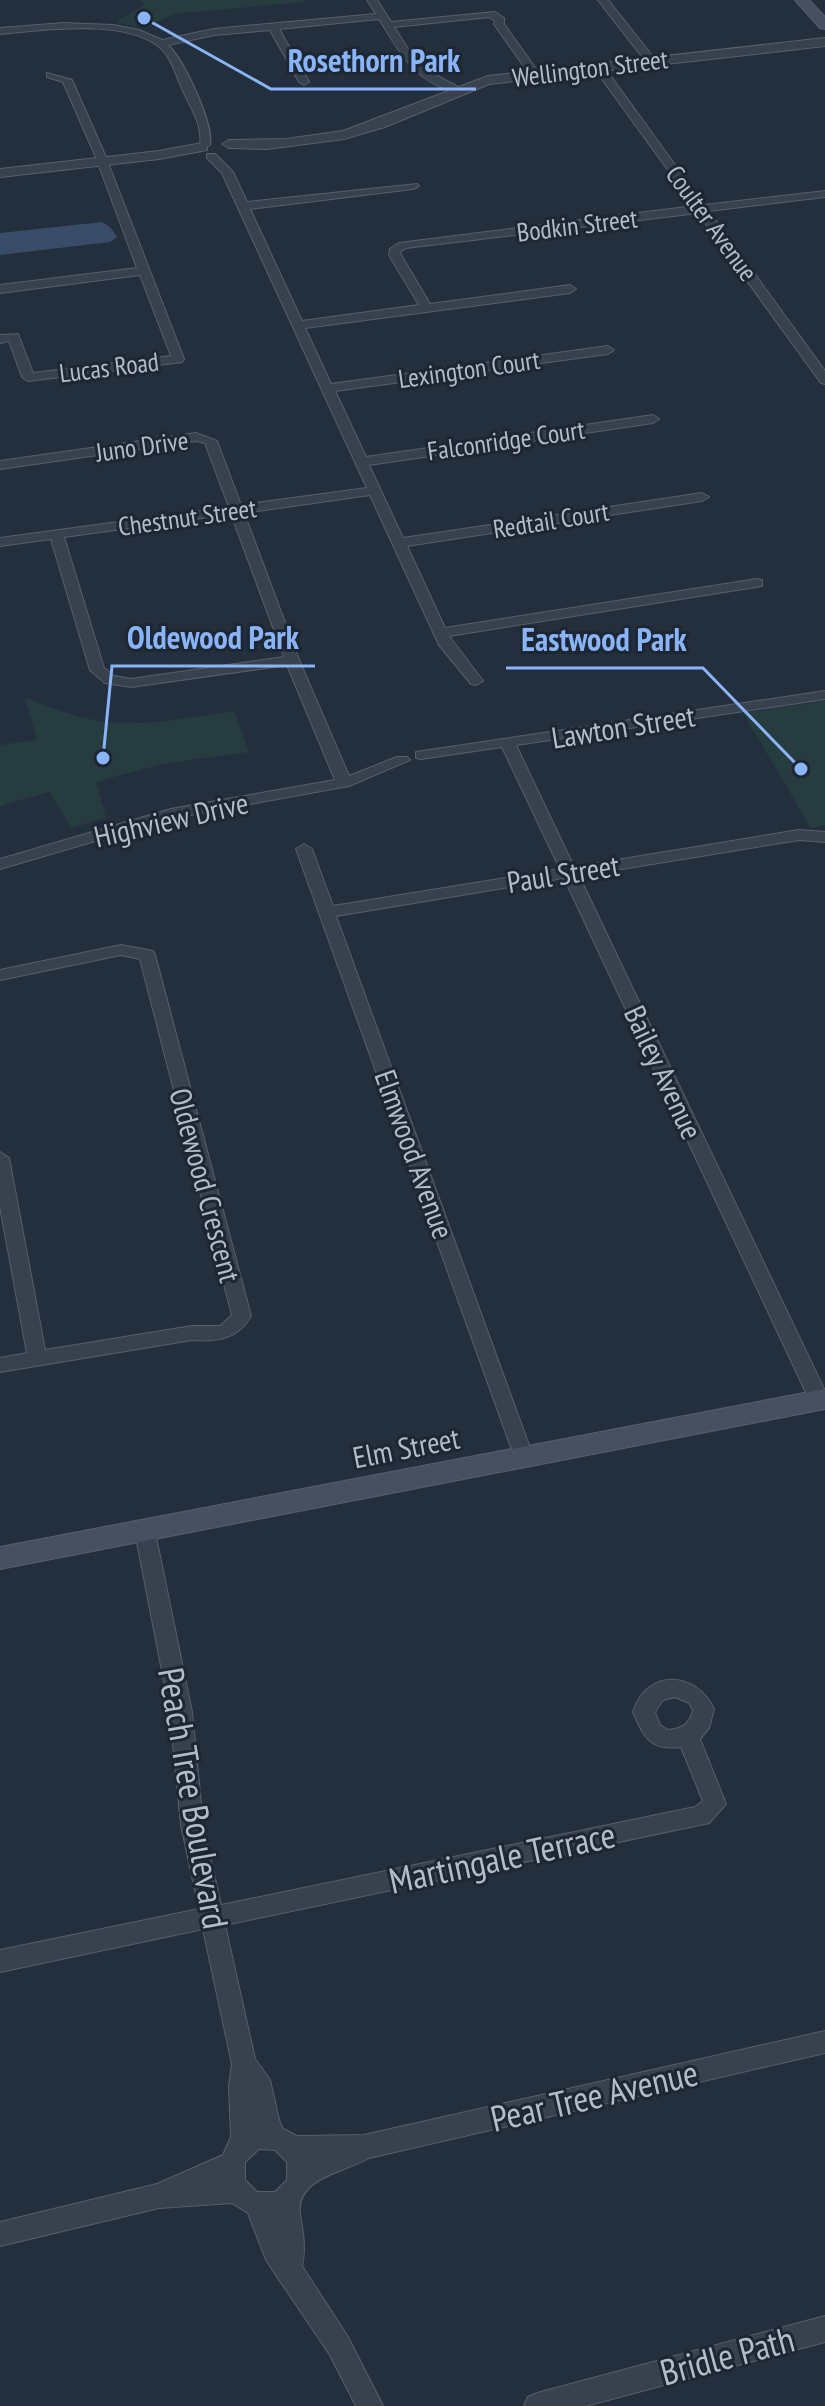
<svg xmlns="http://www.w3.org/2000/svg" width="825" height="2406" viewBox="0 0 825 2406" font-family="'PT Sans Narrow',sans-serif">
	<rect width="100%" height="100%" fill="#242f3e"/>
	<g fill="#263c3f">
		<path d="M142 0H303L304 2 173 14 146 29 116 22 144 5Z"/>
		<path d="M25 697C110 735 146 724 234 711L249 752 162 764 96 782 106 818 72 828 49 792 0 806V745L37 740Z"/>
		<path d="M825 701V825L811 828 743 713Z"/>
	</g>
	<path fill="#394c67" d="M102 222 110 227 117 237 110 242 0 255V233Z"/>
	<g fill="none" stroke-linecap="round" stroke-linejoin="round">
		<g stroke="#565f6c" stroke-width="2">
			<g id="minor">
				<path d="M367 0H377L391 22 495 12 504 18V24L539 73 530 75 494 24 495 21 489 17 394 27 419 66 458 87 459 89 454 92C411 78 402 55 379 19L279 29 309 82 304 85 299 82 270 30 214 35 168 45C184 60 214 124 210 145L205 148 200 145C203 126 192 110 184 93 178 81 174 65 166 54 137 16 42 30 0 34V28L63 23 113 25 139 30 162 40 214 29 376 14Z"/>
				<path d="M598 0H608L654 58V62H646Z"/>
				<path d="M594 64H602L704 205 825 191V197L709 211 825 371V384L821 383 698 213 406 248 400 252 401 255 430 304 570 285 576 289 570 293 305 328 331 384 608 346 614 350 608 354 335 391 366 457 653 415 659 419 653 423 369 465 403 538 702 493 709 497 702 501 407 546 445 628 757 579 762 580V586L449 636 483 681 476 685 471 684 439 645 370 495 244 513 299 660 349 776 397 757H407L410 760 349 786 173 818 0 869V859L171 809 335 780 287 665 131 687 105 683 90 670 51 539 0 546V538L229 507 205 443 196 441 0 469V461L196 433 217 441 241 505 367 488 222 173 207 158V154H215L233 172 247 202 417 184 419 186 413 189 250 209 302 321 419 305 389 255 390 249 399 243 694 206 594 68ZM231 514 284 657 131 679 114 676 104 668 64 537Z"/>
				<path d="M47 73 72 80 105 155 184 359 182 362 28 381 22 377 9 341 0 343V335L18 334 33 373 171 356 140 275 0 293V285L137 268 95 155 63 82 47 77Z"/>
				<path d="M825 691V699L516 745 574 867 799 830 825 832V842L799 840 579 876 825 1391V1407L813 1406 810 1401 564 878 336 916 534 1459 531 1464 524 1467 517 1464 296 849 304 844 312 849 333 906 560 869 502 747 421 759 416 758V752Z"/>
				<path d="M121 945 153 951 155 955 251 1316C238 1339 217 1342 192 1340L0 1372V1358L27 1353 0 1207V1152L9 1158 45 1350 192 1326H220L232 1315 140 959 121 955 0 980V970Z"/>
				<path d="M145 1524 152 1526 155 1532 192 1712 203 1825 221 1905 695 1807 703 1801 681 1747C650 1751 644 1737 633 1712 647 1668 696 1671 714 1709L709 1728 700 1739 726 1804 709 1823 225 1925 255 2059 270 2080 279 2120 283 2129 297 2136 364 2135 825 2031V2053L369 2158C345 2172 295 2178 300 2214 303 2232 306 2248 302 2266L348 2337 383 2406H356L330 2355 266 2260 248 2213 232 2203 159 2208 0 2246V2222L157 2184 223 2155 231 2137 229 2086 232 2064 203 1929 0 1972V1950L199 1909 181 1825 170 1712 135 1532 138 1526ZM675 1697 689 1703 693 1710C690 1724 682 1729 668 1730L660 1725 655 1712 663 1700ZM259 2149 275 2150 287 2162V2180L275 2192H257L245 2180V2162Z"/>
				<path d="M825 2316V2342L586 2406H524L528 2397 537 2393Z"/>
			</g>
		</g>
		<g stroke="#565f6c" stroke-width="2">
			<g id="tertiary">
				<path d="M825 38V46L489 84 385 127 344 139 267 149 229 148 222 144 229 140 286 139 343 131 488 76Z"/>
				<path d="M202 143 207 144V150L159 159 0 177V169L159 151Z"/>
			</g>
		</g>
		<g stroke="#565f6c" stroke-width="2">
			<g id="secondary">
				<path d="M795 0H809L825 17V29L820 28Z"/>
				<path d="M825 1389V1409L0 1569V1547Z"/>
			</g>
		</g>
		<use href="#minor" fill="#38414e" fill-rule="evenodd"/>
		<use href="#tertiary" fill="#38414e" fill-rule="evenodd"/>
		<use href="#secondary" fill="#465061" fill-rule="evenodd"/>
	</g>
	<g text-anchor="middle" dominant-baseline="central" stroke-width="6" stroke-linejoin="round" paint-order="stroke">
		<g font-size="26" fill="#b4bcc9" stroke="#1d2633">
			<text transform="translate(590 68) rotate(-7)">Wellington Street</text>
			<text transform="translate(712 223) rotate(54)">Coulter Avenue</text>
			<text transform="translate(577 225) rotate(-7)">Bodkin Street</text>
			<text transform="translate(109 367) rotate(-7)">Lucas Road</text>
			<text transform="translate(469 369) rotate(-8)">Lexington Court</text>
			<text transform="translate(506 440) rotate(-8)">Falconridge Court</text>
			<text transform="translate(142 446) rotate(-8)">Juno Drive</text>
			<text transform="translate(187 517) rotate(-8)">Chestnut Street</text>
			<text transform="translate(551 520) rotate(-9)">Redtail Court</text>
		</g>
		<g font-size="30" fill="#b4bcc9" stroke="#1d2633">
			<text transform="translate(623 726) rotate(-9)">Lawton Street</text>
			<text transform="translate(171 819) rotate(-13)">Highview Drive</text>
			<text transform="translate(563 873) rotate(-9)">Paul Street</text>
			<text transform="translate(664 1072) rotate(65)">Bailey Avenue</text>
			<text transform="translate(415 1154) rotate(70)">Elmwood Avenue</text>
			<text transform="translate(206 1185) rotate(75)">Oldewood Crescent</text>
			<text transform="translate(406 1447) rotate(-11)">Elm Street</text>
		</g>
		<g font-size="36" fill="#b4bcc9" stroke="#1d2633">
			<text transform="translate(194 1798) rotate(80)">Peach Tree Boulevard</text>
			<text transform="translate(502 1857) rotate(-12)">Martingale Terrace</text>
			<text transform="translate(594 2095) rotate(-13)">Pear Tree Avenue</text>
			<text transform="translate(727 2355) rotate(-15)">Bridle Path</text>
		</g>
	</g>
	<path fill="none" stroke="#8ab4f8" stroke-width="3" d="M144 18L271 89H476M103 758L112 666H315M801 769L703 668H506"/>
	<g fill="#8ab4f8" stroke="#1d2633" stroke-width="3">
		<circle cx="144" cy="18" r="8"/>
		<circle cx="103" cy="758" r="8"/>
		<circle cx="801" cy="769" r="8"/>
	</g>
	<g font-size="32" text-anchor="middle" font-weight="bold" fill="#8ab4f8" stroke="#1d2633" stroke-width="6" stroke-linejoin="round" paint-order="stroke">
		<text x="374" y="72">Rosethorn Park</text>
		<text x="213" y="649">Oldewood Park</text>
		<text x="604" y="651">Eastwood Park</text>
	</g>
</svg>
